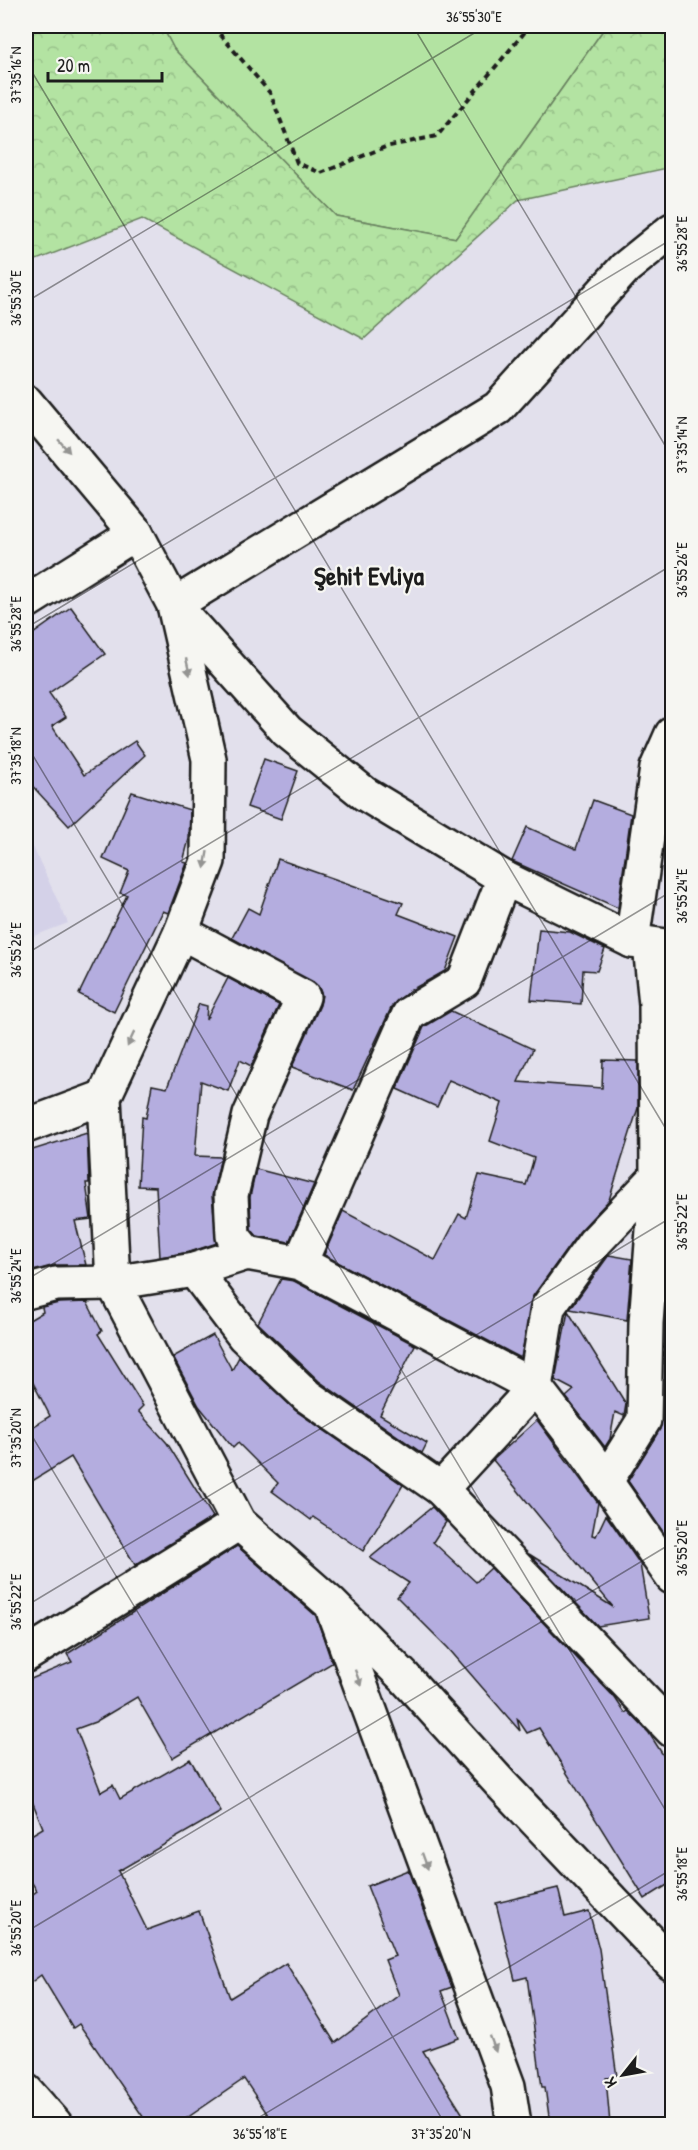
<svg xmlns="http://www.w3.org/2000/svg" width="698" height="2150" viewBox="0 0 698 2150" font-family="'Patrick Hand',sans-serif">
	<defs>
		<pattern id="forest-crowns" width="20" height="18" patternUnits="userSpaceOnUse" patternTransform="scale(1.5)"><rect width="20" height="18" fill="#b3e3a2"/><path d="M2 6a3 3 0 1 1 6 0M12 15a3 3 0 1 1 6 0" fill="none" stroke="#99c28b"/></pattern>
	</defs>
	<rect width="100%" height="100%" fill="#e2e0ec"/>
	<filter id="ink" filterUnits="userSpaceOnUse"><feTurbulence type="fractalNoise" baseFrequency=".0167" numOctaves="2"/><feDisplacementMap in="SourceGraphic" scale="12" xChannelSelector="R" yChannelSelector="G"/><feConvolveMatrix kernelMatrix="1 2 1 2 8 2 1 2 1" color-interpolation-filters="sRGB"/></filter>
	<g filter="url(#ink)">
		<path fill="#d4d1e8" d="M26 832 68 923 26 939Z"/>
		<path fill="#b3e3a2" stroke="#68805f" stroke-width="1.5" d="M162 26H606L456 238 336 216 173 48Z"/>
		<path fill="url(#forest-crowns)" stroke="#68805f" stroke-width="1.5" d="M26 26H162L174 49 336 216 456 238 606 26H672V167L518 200 364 339 142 219 26 264Z"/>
		<g fill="#b4addf" stroke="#1c1c1c" stroke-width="1.5">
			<path d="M71 607 105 654 49 693 66 717 52 726 84 775 135 741 145 755 69 826 26 779V639Z"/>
			<path d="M264 759 298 771 281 819 247 807Z"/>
			<path d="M132 792 190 810 189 839 183 862 187 863 168 913 163 911 114 1012 79 994 127 895 120 893 129 871 103 859Z"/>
			<path d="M593 800 631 814 618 908 512 861 527 827 576 849Z"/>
			<path d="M278 859 403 903 398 914 458 937 445 971 409 991 392 1006 353 1090 292 1067 320 1005 322 995 318 986 232 938 248 908 259 914Z"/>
			<path d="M539 929 570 932 605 949 597 971 583 970 581 1004 531 1000Z"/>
			<path d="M228 978 279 1005 251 1066 240 1060 228 1091 201 1081 195 1156 221 1157 212 1196 217 1243 190 1252 160 1257 156 1187 138 1186 142 1117 146 1118 152 1085 167 1088 199 1004 207 1006 206 1020Z"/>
			<path d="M451 1011 533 1049 518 1082 602 1088 603 1060 638 1061V1108L609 1200 579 1232 533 1296 521 1358 324 1255 343 1211 435 1260 459 1214 466 1218 479 1175 526 1185 534 1158 490 1141 502 1103 449 1080 437 1107 397 1089 424 1027Z"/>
			<path d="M87 1133 89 1183H86L91 1219 75 1221 86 1265H55L33 1271 26 1236V1152Z"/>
			<path d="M256 1169 314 1184 289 1242 257 1236 251 1229 250 1197Z"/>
			<path d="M609 1255 632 1259 627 1320 570 1309Z"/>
			<path d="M669 1267H672V1317L665 1315Z"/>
			<path d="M281 1279 294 1281 415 1345 380 1415 427 1443 422 1453 319 1381 258 1323Z"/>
			<path d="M87 1302 102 1331 98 1334 143 1406 138 1411 167 1443 213 1517 135 1565 71 1457 26 1485V1431L50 1416 26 1369V1322L43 1312 42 1307 59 1303Z"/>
			<path d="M568 1311 626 1404 624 1416 615 1412 610 1439 605 1447 566 1397 574 1390 555 1380Z"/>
			<path d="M213 1335 232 1370 239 1357 296 1411 403 1485 363 1551 313 1517 311 1520 272 1491 278 1483 238 1443 233 1448 199 1406 173 1357Z"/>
			<path d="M672 1379V1545L628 1481 660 1429 663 1398Z"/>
			<path d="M537 1420 598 1503 592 1535 596 1536 606 1515 640 1564 649 1618 598 1626 529 1554 613 1607 493 1460Z"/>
			<path d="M432 1507 446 1522 433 1542 476 1582 491 1568 615 1698 625 1713 628 1711 649 1733 672 1769V1882L645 1899 539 1728 527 1733 517 1718 520 1731 448 1648 397 1597 409 1583 370 1558Z"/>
			<path d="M237 1546 316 1616 332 1663 172 1758 137 1697 95 1722 76 1729 101 1792 113 1785 120 1799 190 1759 221 1812 118 1871 147 1930 199 1911 230 1998 286 1963 335 2043 399 1995 385 1960 395 1956 367 1886 408 1870 452 1987 441 1991 459 2038 423 2051 469 2124H274L244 2079 178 2124H148L79 2024 73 2028 41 1975 26 1986V1899L37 1891 26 1873V1838L43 1828 26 1786V1681L72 1662 67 1654Z"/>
			<path d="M558 1888 565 1917 589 1911 599 1949 617 2077 606 2078 610 2124H550L545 2087H542L527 1977 515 1980 496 1903Z"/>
		</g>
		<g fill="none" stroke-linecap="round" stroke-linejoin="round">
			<g stroke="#1c1c1c" stroke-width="38">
				<g id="minor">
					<path d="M672 230 625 268 498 408 174 605 287 731 365 794 504 878 632 941 672 947"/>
					<path d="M26 402 136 533 174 605 209 759 208 861 181 932 104 1097 113 1283 239 1523 330 1603 405 1678 501 1784 672 1964"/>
					<path d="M26 602 136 533"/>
					<path d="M181 932 303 997 250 1115 231 1195 233 1236 247 1253"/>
					<path d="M632 941 657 768 672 734"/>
					<path d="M26 1126 104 1097"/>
					<path d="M300 1263 409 1014 464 981 504 878"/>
					<path d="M194 1270 244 1336 307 1396 441 1489 672 1730"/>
					<path d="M26 1292 56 1284 113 1283 194 1270 247 1253 300 1263 535 1387 586 1453 672 1577"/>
					<path d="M606 1481 644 1420 646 1323 657 1177 656 1004 650 945"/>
					<path d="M441 1489 535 1387 548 1307 594 1243 657 1177"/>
					<path d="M334 1613 508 2086 514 2124"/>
					<path d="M26 1655 239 1523"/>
				</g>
			</g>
			<g stroke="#1c1c1c" stroke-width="38">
				<path id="major" d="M26 2091 55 2124"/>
			</g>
			<path stroke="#1c1c1c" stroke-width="4" stroke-dasharray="6 4.5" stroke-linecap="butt" d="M213 26 270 93 297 163 321 173 385 147 437 136 530 26"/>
			<use href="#minor" stroke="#f6f6f2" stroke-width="33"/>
			<use href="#major" stroke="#f6f6f2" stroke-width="33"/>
		</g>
		<defs><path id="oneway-solid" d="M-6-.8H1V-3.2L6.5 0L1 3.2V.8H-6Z" transform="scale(1.5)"/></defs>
		<g fill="#949492">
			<use href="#oneway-solid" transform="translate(64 446) rotate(49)"/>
			<use href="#oneway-solid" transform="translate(188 667) rotate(77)"/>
			<use href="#oneway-solid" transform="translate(206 860) rotate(100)"/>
			<use href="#oneway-solid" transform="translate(131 1039) rotate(115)"/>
			<use href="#oneway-solid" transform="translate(358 1678) rotate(70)"/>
			<use href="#oneway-solid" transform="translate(425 1861) rotate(70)"/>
			<use href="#oneway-solid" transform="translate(493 2044) rotate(70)"/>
		</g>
	</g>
	<path fill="none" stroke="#1c1c1c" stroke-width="1.5" stroke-opacity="0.45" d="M413 26 672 457M26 62 672 1139M26 302 486 26M26 628 672 239M26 744 672 1821M26 954 672 565M26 1280 672 891M26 1426 445 2124M26 1606 672 1217M26 1932 672 1543M26 2107 36 2124M248 2124 672 1869"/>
	<g text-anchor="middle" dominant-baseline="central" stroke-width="4.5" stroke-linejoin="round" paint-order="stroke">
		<g font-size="26" font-weight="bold" fill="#1c1c1c" stroke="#f6f6f2">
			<text x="369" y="575">Şehit Evliya</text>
		</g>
	</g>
	<rect width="698" height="2150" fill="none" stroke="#f6f6f2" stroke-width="66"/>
	<g transform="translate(623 2075) rotate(239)" stroke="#f6f6f2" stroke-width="4.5" paint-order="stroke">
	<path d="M0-4.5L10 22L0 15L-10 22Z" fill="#1c1c1c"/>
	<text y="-9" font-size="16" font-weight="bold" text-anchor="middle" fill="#1c1c1c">K</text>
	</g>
	<path d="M48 72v9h114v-9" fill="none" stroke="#1c1c1c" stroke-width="3"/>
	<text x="57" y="72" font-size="18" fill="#1c1c1c" stroke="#f6f6f2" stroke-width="4.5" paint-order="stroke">20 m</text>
	<rect x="33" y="33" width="632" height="2084" fill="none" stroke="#1c1c1c" stroke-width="2"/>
	<g font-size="15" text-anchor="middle" fill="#1c1c1c">
		<text x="474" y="22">36°55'30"E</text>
		<text transform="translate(16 75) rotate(-90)" y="5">37°35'16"N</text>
		<text transform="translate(682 244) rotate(-90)" y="5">36°55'28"E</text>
		<text transform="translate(16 298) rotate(-90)" y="5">36°55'30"E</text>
		<text transform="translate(682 445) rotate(-90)" y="5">37°35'14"N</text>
		<text transform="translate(682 570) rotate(-90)" y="5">36°55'26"E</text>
		<text transform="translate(16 624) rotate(-90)" y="5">36°55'28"E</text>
		<text transform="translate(16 756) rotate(-90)" y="5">37°35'18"N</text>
		<text transform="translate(682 896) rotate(-90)" y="5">36°55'24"E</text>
		<text transform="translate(16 950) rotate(-90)" y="5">36°55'26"E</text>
		<text transform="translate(682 1222) rotate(-90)" y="5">36°55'22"E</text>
		<text transform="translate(16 1276) rotate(-90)" y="5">36°55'24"E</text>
		<text transform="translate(16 1438) rotate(-90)" y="5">37°35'20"N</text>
		<text transform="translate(682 1548) rotate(-90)" y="5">36°55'20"E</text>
		<text transform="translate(16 1602) rotate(-90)" y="5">36°55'22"E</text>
		<text transform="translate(682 1874) rotate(-90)" y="5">36°55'18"E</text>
		<text transform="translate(16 1928) rotate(-90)" y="5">36°55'20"E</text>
		<text x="260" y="2139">36°55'18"E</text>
		<text x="441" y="2139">37°35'20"N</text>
	</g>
</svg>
